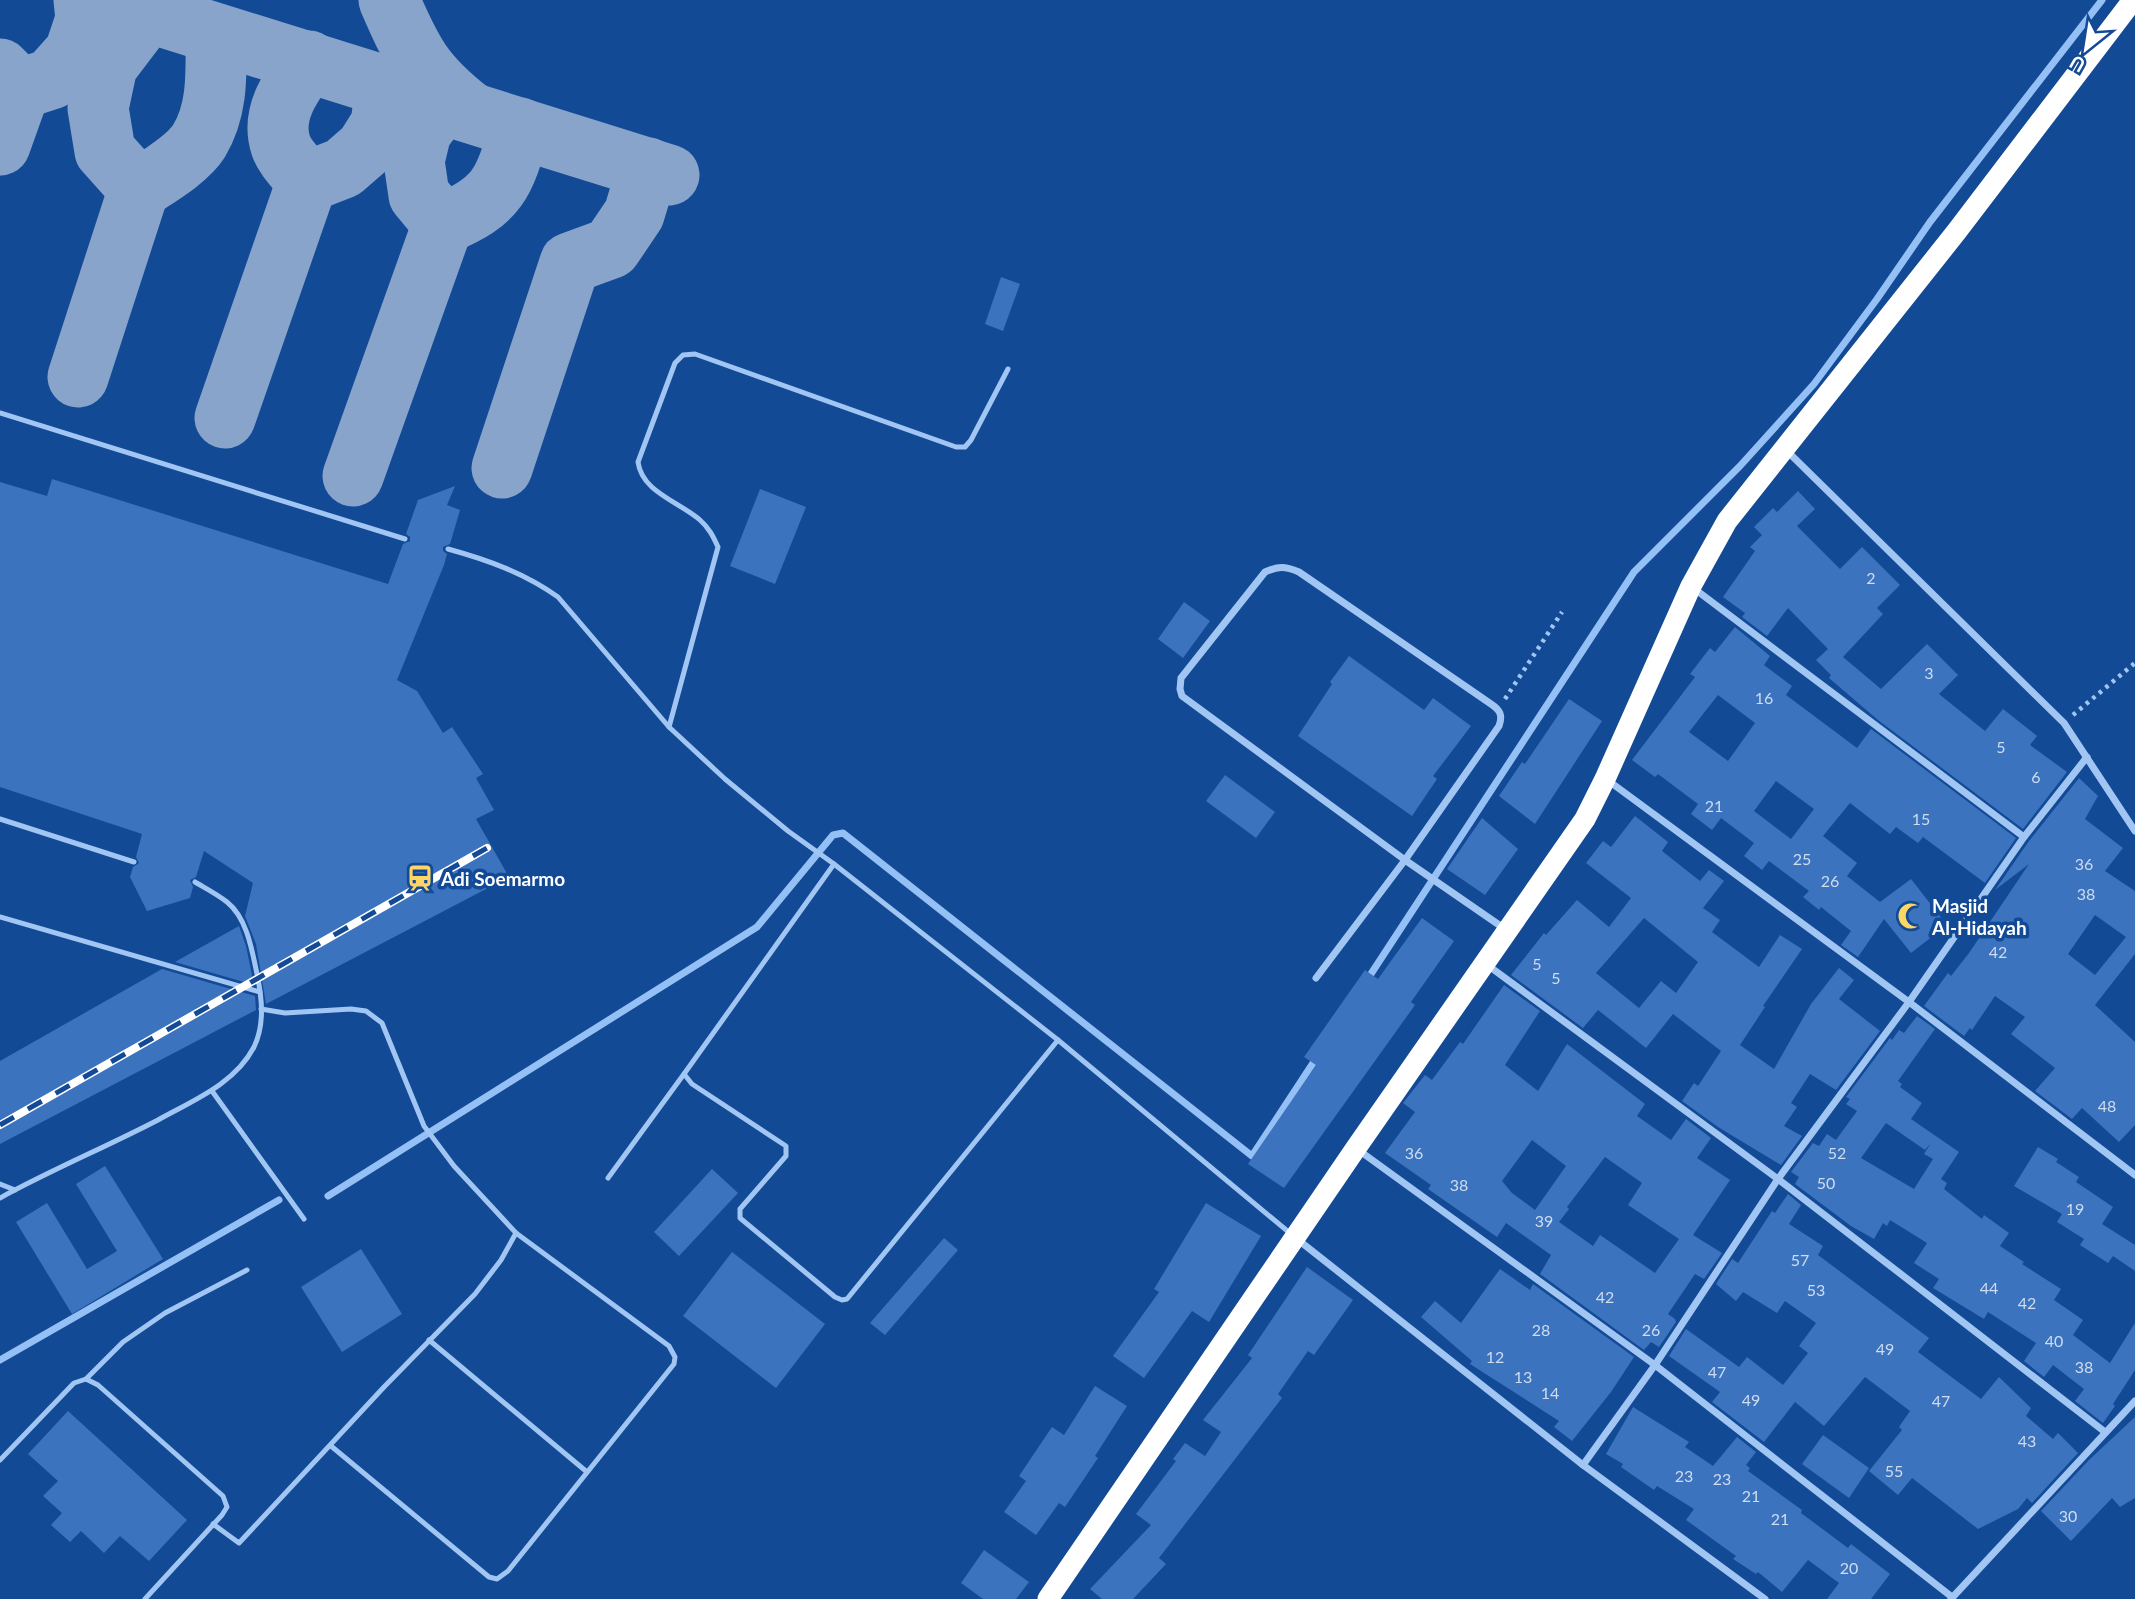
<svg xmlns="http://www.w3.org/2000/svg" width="2135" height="1599" viewBox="0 0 2135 1599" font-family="Lato,sans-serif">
	<rect width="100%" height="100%" fill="#124a96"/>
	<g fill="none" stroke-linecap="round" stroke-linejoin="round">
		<g stroke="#94c0f6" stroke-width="7">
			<path d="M1367 980 1634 572 1740 466 1814 384 1877 299 1930 222 2102 0"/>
			<path d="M328 1196 757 927 833 835 843 833 1252 1156 1317 1057"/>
			<path d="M0 1360 279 1200"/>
		</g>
		<g stroke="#88a4ca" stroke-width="61">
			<path d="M109 0 669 175"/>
			<path d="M389 0C412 53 423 75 469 111"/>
			<path d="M148 12 107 66 98 108 105 151 139 189C157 177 187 160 199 141 219 108 216 70 216 34"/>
			<path d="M309 61C291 86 270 114 281 146 285 158 299 171 307 182L343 168 366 148 381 124 386 86"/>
			<path d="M0 69 20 89 51 79 75 52 86 19 84 0"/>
			<path d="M442 104 421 132 414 161 419 195 443 224C499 201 504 183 520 128"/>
			<path d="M0 145 20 89"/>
			<path d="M78 377 139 189"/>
			<path d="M225 418 307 182"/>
			<path d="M502 468 570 263 611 248 634 214 648 168"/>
			<path d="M353 476 443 224"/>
		</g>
	</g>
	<g fill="#3b73be" fill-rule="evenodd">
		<path d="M1001 277 1020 284 1003 331 985 324Z"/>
		<path d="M52 479 388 584 403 544 410 541V537L406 534 418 500 455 486 447 505 460 510 450 544 443 547V551L447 554 444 565 397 680 417 691 443 733 452 727 483 774 476 778 494 810 476 819 509 877 266 1004 256 944 245 916 253 883 204 851 196 877 190 880 193 887 190 898 147 911 130 877 133 867 139 863 136 857 142 834 0 787V482L47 496Z"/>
		<path d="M760 489 806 507 775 584 730 566Z"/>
		<path d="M1798 491 1815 509 1797 526 1840 569 1862 547 1900 585 1877 608 1883 614 1843 657 1881 689 1927 644 1958 675 1939 694 1985 731 2003 709 2037 736 2030 745 2067 772 2023 829 1878 720 1829 678 1831 675 1816 660 1828 649 1788 608 1767 636 1742 617 1745 613 1723 597 1755 551 1750 547 1762 535 1754 527 1773 508 1777 512Z"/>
		<path d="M1184 602 1210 621 1183 658 1158 639Z"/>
		<path d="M1735 627 1770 656 1764 665 1792 686 1786 695 1857 748 1871 729 2016 838 1985 883 1923 837 1918 843 1896 827 1890 834 1850 803 1823 836 1857 863 1847 876 1880 902 1911 879 1947 925 1911 953 1884 919 1858 957 1841 945 1851 931 1821 907 1819 910 1803 897 1809 891 1769 861 1762 870 1744 856 1754 843 1721 818 1712 830 1691 814 1698 804 1658 774 1655 777 1632 760 1695 677 1690 674 1710 648 1715 652ZM1718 695 1755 723 1728 761 1689 732ZM1776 781 1814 809 1791 839 1754 811Z"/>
		<path d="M1349 656 1424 710 1433 698 1471 726 1433 776 1437 779 1412 816 1298 736 1332 684 1330 682Z"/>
		<path d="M1569 699 1602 721 1535 824 1499 796 1522 762 1525 764Z"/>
		<path d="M1225 775 1275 812 1256 838 1206 801Z"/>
		<path d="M2079 778 2098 796 2085 819 2123 848 2105 871 2135 891V954L2095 1005 2135 1042V1125L2119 1142 2082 1108 2072 1119 2035 1091 2055 1068 2011 1034 2025 1017 1995 996 1972 1030 1970 1028 1964 1036 1924 1006 1948 973 1951 976 1969 953 2029 864 1995 890 2029 841ZM2095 915 2126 937 2095 975 2068 954Z"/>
		<path d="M1635 816 1668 842 1662 851 1700 881 1709 870 1724 881 1703 908 1720 920 1712 932 1759 967 1780 935 1802 949 1763 1006 1765 1007 1740 1045 1774 1069 1811 1004 1839 968 1854 980 1839 999 1880 1031 1836 1090 1810 1074 1791 1103 1797 1107 1784 1126 1802 1136 1781 1165 1718 1127 1682 1101 1694 1083 1698 1086 1721 1051 1673 1014 1646 1048 1598 1010 1583 1028 1511 975 1544 933 1546 935 1577 900 1609 927 1631 898 1586 863 1603 841 1611 847ZM1644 918 1698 962 1676 993 1661 981 1639 1008 1596 973Z"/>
		<path d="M1482 818 1518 849 1485 895 1447 869Z"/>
		<path d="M1422 918 1454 941 1411 1002 1415 1005 1284 1188 1248 1164 1316 1065 1304 1057 1365 970 1378 979Z"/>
		<path d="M239 926 246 946 254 985 175 962Z"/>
		<path d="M162 969 255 996 256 1010 0 1144V1061Z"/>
		<path d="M1504 985 1540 1011 1505 1065 1538 1091 1567 1044 1645 1104 1637 1116 1671 1140 1686 1119 1711 1138 1697 1158 1730 1180 1693 1235 1722 1253 1704 1279 1695 1274 1668 1314 1675 1319 1676 1322 1659 1347 1651 1342 1644 1350 1540 1274 1551 1255 1506 1223 1497 1237 1428 1189 1431 1185 1385 1153 1415 1112 1403 1103 1425 1075 1432 1080 1460 1042 1463 1044ZM1532 1140 1566 1166 1535 1210 1512 1193 1502 1181ZM1605 1157 1642 1183 1628 1205 1679 1239 1655 1273 1600 1235 1593 1246 1559 1222 1569 1209 1567 1207Z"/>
		<path d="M1917 1016 1935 1029 1898 1081 1902 1084 1900 1087 1922 1103 1911 1119 1959 1152 1941 1179 1947 1183 1944 1189 1982 1219 1984 1215 2009 1233 2000 1246 2024 1262 2022 1264 2061 1289 2054 1300 2083 1320 2073 1335 2110 1363 2135 1323V1370L2113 1404 2115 1406 2103 1423 2075 1401 2084 1389 2053 1365 2044 1377 2024 1361 2036 1343 1988 1312 1984 1319 1933 1288 1939 1279 1914 1263 1927 1243 1890 1220 1887 1226 1883 1223 1874 1239 1851 1226 1795 1184 1799 1177 1791 1172 1813 1143 1819 1146 1827 1134 1836 1140 1857 1111 1846 1104 1850 1099 1846 1097 1890 1038 1892 1040 1899 1030 1904 1033ZM1886 1123 1925 1150 1931 1143 1924 1154 1933 1159 1914 1189 1861 1158Z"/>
		<path d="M2038 1147 2058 1159 2056 1162 2079 1177 2076 1182 2113 1207 2102 1224 2135 1245V1271L2113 1256 2108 1263 2080 1245 2084 1239 2057 1222 2062 1214 2014 1186Z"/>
		<path d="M105 1166 163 1259 72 1314 16 1222 47 1203 87 1269 117 1251 76 1184Z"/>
		<path d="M712 1169 738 1193 679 1256 654 1232Z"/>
		<path d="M1788 1194 1801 1205 1789 1224 1823 1246 1818 1255 1929 1338 1918 1352 1981 1399 1999 1377 2031 1408 2026 1416 2053 1439 2058 1433 2078 1453 2032 1503 2027 1498 2018 1509 1978 1529 1912 1478 1898 1495 1869 1471 1902 1430 1899 1427 1910 1411 1865 1377 1824 1426 1795 1402 1764 1442 1712 1402 1720 1392 1669 1356 1686 1329 1739 1367 1747 1357 1783 1385 1808 1353 1799 1346 1816 1323 1785 1301 1777 1313 1743 1292 1736 1301 1716 1284 1732 1259 1738 1263 1772 1211 1775 1213Z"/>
		<path d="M1206 1203 1261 1236 1209 1322 1192 1311 1144 1378 1113 1356 1159 1292 1154 1289Z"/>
		<path d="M944 1238 958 1250 885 1335 870 1323Z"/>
		<path d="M361 1249 402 1314 342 1352 301 1287Z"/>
		<path d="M732 1252 825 1324 776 1388 683 1316Z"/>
		<path d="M1307 1267 1353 1300 1314 1355 1308 1351 1278 1394 1282 1398 1159 1558 1166 1564 1133 1599H1102L1090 1589 1151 1525 1136 1514 1176 1461 1173 1459 1185 1443 1205 1456 1221 1432 1203 1420 1252 1358 1248 1355Z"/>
		<path d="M1500 1269 1530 1290 1533 1284 1634 1357 1611 1392 1572 1441 1554 1427 1559 1421 1470 1364 1472 1361 1421 1317 1435 1301 1461 1323Z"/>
		<path d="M1095 1386 1127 1406 1095 1456 1098 1458 1065 1507 1059 1503 1036 1535 1004 1512 1026 1481 1019 1476 1052 1427 1064 1435Z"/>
		<path d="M1633 1407 1689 1442 1685 1447 1713 1466 1737 1437 1756 1452 1746 1465 1750 1468 1748 1471 1802 1510 1801 1513 1848 1548 1851 1544 1890 1574 1871 1599H1827L1839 1583 1808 1560 1782 1592 1758 1572 1756 1574 1733 1559 1736 1556 1686 1520 1694 1509 1657 1486 1654 1490 1621 1467 1623 1464 1606 1454Z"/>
		<path d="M68 1411 187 1520 149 1561 120 1536 104 1553 81 1531 70 1542 51 1525 62 1513 43 1496 58 1481 28 1454Z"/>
		<path d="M2135 1417V1498L2120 1507 2112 1498 2071 1541 2041 1511 2089 1460Z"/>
		<path d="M1823 1435 1869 1468 1849 1498 1802 1464Z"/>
		<path d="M984 1550 1029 1582 1016 1599H983L961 1583Z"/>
	</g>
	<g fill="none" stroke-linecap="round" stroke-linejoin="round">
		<g stroke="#a2c6f3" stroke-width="4.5" stroke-dasharray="3.5 5" stroke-linecap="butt">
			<path d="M1505 699 1562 612"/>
			<path d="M2073 715 2135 663"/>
		</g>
		<g stroke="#a2c6f3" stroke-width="5">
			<path d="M0 413 405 539"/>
			<path d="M448 549C488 560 524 573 558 597L669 727 725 779 788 831 834 864 1058 1040 1291 1234"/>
			<path d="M669 727 718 547C713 536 709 528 700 520 678 501 642 492 638 462L675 363 683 355 695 354 956 447H965L971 440 1008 369"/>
			<path d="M0 819 134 862"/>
			<path d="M834 864 684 1074 692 1084 786 1146V1156L740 1209V1218L835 1297 842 1300 847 1299 1058 1040"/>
			<path d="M0 917 260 992"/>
			<path d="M212 1091 304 1219"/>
			<path d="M608 1178 684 1074"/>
			<path d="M0 1184 15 1190"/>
			<path d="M0 1198C51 1170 106 1147 158 1120 192 1101 235 1084 254 1047 265 1024 262 998 257 974 252 950 247 918 227 902 217 894 205 888 195 882"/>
			<path d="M429 1340 587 1472"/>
			<path d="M86 1379 123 1342 165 1313 247 1270"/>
			<path d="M331 1446 489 1577 497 1579 508 1571 674 1364 675 1357 669 1346 516 1233"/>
			<path d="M0 1460 74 1383 86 1379 98 1385 223 1496 227 1507 222 1515 145 1599"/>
			<path d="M213 1524 239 1543 384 1387 475 1294 501 1260 516 1233 454 1166 424 1126 382 1023 366 1011 351 1009 285 1013 261 1009"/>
		</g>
		<g stroke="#a2c6f3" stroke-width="7">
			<path d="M1787 451 2064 723 2135 831"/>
			<path d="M1692 587 2024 837"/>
			<path d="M1606 779 1909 1002 2135 1175"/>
			<path d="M1486 964 1778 1179 2105 1432"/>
			<path d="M1316 978 1405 860 1499 726C1503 715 1500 710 1491 704L1299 572C1285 566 1278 566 1265 572L1181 678 1180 689 1182 696 1405 860 1505 929"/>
			<path d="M1357 1149 1655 1365 1952 1597"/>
			<path d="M1297 1239 1583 1465 1765 1599"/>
			<path d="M1583 1465 1655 1365 1778 1179 1909 1002 2024 837 2087 757"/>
			<path d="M1951 1599 2135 1401"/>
		</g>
		<path stroke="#fff" stroke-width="21" d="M1048 1599 1356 1148 1585 819 1605 779 1691 586 1727 521 1957 231 2133 0"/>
		<g stroke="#fff" stroke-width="8">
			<path id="rail" d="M0 1125 487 848"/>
		</g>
		<use href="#rail" stroke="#124a96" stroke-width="5" stroke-dasharray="16" stroke-linecap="butt"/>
	</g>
	<defs>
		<g id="station-bare" transform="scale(2.1)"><path d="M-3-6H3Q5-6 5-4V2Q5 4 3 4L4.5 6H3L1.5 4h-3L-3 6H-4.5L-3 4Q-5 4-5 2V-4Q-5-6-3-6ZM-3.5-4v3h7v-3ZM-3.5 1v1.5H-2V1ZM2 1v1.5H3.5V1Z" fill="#ffd564" stroke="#124a96" stroke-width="2.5" paint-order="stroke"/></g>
		<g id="mosque-bare" transform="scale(2.1)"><path d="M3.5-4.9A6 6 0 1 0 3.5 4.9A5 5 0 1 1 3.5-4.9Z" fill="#ffd564" stroke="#124a96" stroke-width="2.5" paint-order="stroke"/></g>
	</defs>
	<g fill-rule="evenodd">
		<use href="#station-bare" x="420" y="878"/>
		<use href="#mosque-bare" x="1911" y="916"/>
	</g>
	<g text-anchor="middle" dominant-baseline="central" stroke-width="7" stroke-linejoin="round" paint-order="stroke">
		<g font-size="16" fill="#cedcef">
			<text x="1871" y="577">2</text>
			<text x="1929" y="672">3</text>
			<text x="1764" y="697">16</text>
			<text x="2001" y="746">5</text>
			<text x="2036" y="776">6</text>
			<text x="1714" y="805">21</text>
			<text x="1921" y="818">15</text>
			<text x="1802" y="858">25</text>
			<text x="2084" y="863">36</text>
			<text x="1830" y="880">26</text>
			<text x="2086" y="893">38</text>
			<text x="1998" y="951">42</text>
			<text x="1537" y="963">5</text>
			<text x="1556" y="977">5</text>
			<text x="2107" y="1105">48</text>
			<text x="1414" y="1152">36</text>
			<text x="1837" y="1152">52</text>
			<text x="1826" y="1182">50</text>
			<text x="1459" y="1184">38</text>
			<text x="2075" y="1208">19</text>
			<text x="1544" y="1220">39</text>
			<text x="1800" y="1259">57</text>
			<text x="1989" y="1287">44</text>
			<text x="1816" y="1289">53</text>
			<text x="1605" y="1296">42</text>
			<text x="2027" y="1302">42</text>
			<text x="1541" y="1329">28</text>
			<text x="1651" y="1329">26</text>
			<text x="2054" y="1340">40</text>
			<text x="1885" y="1348">49</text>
			<text x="1495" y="1356">12</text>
			<text x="2084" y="1366">38</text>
			<text x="1717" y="1371">47</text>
			<text x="1523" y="1376">13</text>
			<text x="1550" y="1392">14</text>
			<text x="1751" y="1399">49</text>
			<text x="1941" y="1400">47</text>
			<text x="2027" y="1440">43</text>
			<text x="1894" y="1470">55</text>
			<text x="1684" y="1475">23</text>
			<text x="1722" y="1478">23</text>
			<text x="1751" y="1495">21</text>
			<text x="2068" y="1515">30</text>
			<text x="1780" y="1518">21</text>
			<text x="1849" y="1567">20</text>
		</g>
		<g font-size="19" font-weight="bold" fill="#fff" stroke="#124a96" text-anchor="start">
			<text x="441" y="878">Adi Soemarmo</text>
			<text x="1932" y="905">Masjid<tspan x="1932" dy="22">Al-Hidayah</tspan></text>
		</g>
	</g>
	<g transform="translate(2086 49) rotate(210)" stroke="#124a96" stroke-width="5" paint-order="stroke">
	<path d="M0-5L12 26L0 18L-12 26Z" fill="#ffffff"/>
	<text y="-10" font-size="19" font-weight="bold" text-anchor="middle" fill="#ffffff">U</text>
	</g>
</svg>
